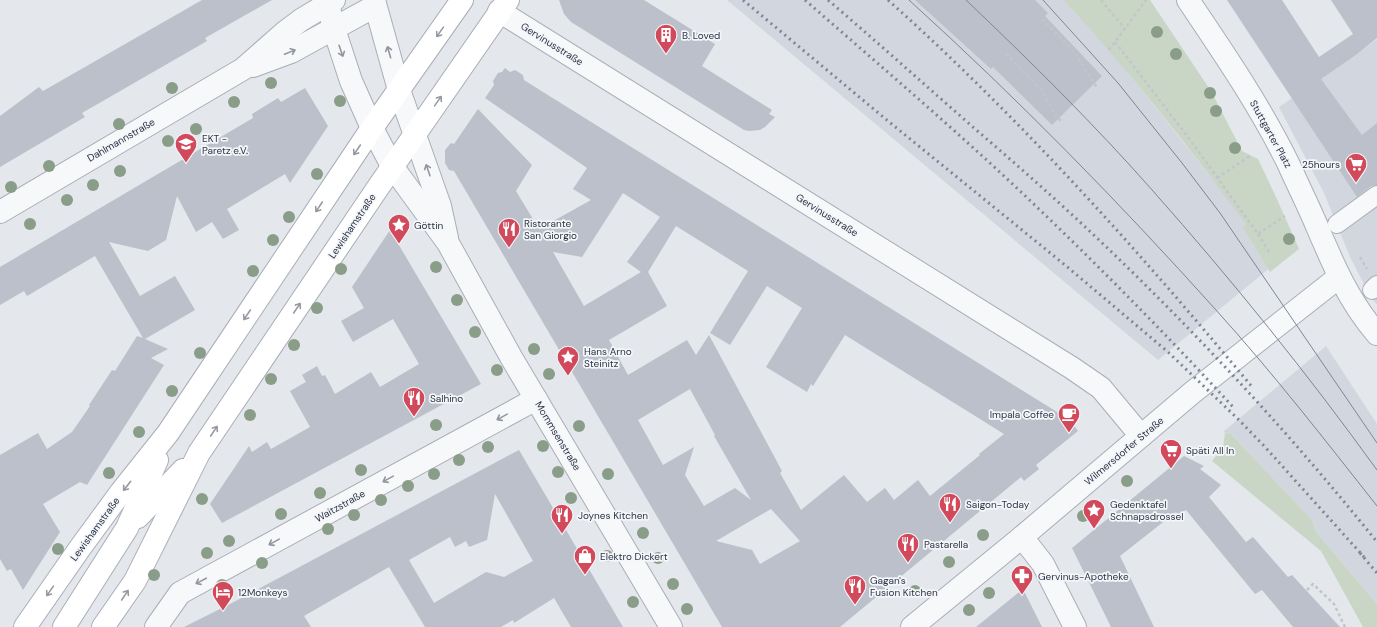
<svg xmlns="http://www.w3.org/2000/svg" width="1377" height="627" viewBox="0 0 1377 627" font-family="'DM Sans',sans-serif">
	<rect width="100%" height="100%" fill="#e4e7ec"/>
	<g fill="#d2d6de">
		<path d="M727 0H1066L1095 31 1270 252 1272 266 1158 360Z"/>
		<path d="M1377 39V305L1369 294 1350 257 1324 193 1279 107 1356 55Z"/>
		<path d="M1326 346 1377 424V604L1316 532 1312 520 1232 435 1223 432Z"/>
	</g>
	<g fill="#c9d6c5">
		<path d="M1064 0H1150L1211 91 1242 151 1258 159 1276 197 1299 249 1270 272 1243 227 1246 224C1189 147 1129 71 1064 0Z"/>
		<path d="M1225 433 1231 434 1312 520 1316 532 1377 604V627H1363L1321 551 1212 461 1223 447Z"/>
	</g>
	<g fill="#bbc0ca" fill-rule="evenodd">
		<path d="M202 0H272L205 38 207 41 82 113 85 117 0 167V116L39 87 43 91Z"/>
		<path d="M559 0H644L715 44 702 66 772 110 769 114 775 117 765 127 760 130 749 131 744 130 571 22 564 14Z"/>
		<path d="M915 0H1035L1048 13 1045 16 1102 76 1052 125 993 67 991 69Z"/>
		<path d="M1227 0H1282L1319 57 1353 34 1331 0H1377V38L1356 55 1321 79 1362 135 1377 123V185L1371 186 1357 197Z"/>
		<path d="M505 68 510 72 515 70 523 75 524 80 551 97 1070 420 1078 431 1036 465 1039 469 1024 481 1021 477 840 627H722L454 171 449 170 445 163V150L451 143 454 144 478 109 532 165 516 191 539 229 591 200 573 189 587 168 485 98 494 85 493 81 498 73 502 72ZM623 193 660 217 627 262 641 272 584 306 553 252 582 257ZM676 226 748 271 710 333 730 345 767 286 802 308 766 367 807 392 811 384 813 386 845 335 1004 434 979 454 980 455 930 496 918 480 894 500 885 488 867 502 844 475 801 510 780 473 782 471 709 335 696 355 687 340 628 375 609 340 667 306 648 272ZM690 389 715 435 714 436 751 500 735 488 704 506 685 475 694 447 663 465 638 420ZM771 509 800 541 760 564 752 550 716 541Z"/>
		<path d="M305 88 328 126 290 183 285 174 227 209 239 230 223 239 212 222 196 232 177 196 166 240 148 251 109 242 140 296 175 276 195 310 145 339 168 349 151 358 164 365 87 485 80 482 43 504 60 532 23 590 11 569 7 571 0 559V455L38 433 47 449 72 432 90 406 89 405 112 370 115 371 137 336 143 338 95 256 27 296 24 291 0 305V267L253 118 252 114 278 98 281 102Z"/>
		<path d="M390 230 481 384 222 523 210 504 249 446 252 452 267 442 271 449 310 427 290 391 306 382 302 375 317 366 322 376 325 375 335 394 371 372 380 387 419 364 393 319 353 342 341 321 364 308 352 287Z"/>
		<path d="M519 450 623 627H571L554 598 514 623 513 620 501 627H425L389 567 304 616 311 627H184L230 604ZM495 494 533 561 504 577 486 572 434 603 409 560 450 537 455 547 466 541 469 547 487 540Z"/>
		<path d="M1184 456 1204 466 1200 469 1221 485 1209 497 1246 542 1253 537 1288 577 1292 575 1340 627H1293L1262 590 1255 594 1186 510 1178 515 1176 512 1120 556 1154 627H1111L1072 548Z"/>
		<path d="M1023 589 1042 627H976Z"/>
	</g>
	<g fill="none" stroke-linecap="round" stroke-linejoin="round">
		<g stroke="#a9aeb7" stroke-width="20">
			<g id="pedestrian">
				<path d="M1337 224 1377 195"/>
				<path d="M1372 290 1377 285"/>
			</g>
		</g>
		<g stroke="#a9aeb7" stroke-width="24">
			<g id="minor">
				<path d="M327 0 334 29 351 81 372 128 392 166 448 243 511 357 671 627"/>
				<path d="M374 0 399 90 440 206 447 238"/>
				<path d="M1188 0C1223 52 1260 106 1288 163 1297 183 1307 203 1316 224 1333 264 1348 300 1377 334"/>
				<path d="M499 11 1072 368 1101 388 1141 436"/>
				<path d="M253 66 291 52 375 6"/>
				<path d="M0 212 243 69 285 32 301 20 334 0"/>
				<path d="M1022 537 1043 564 1075 627"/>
				<path d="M156 627 180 593 536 399"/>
				<path d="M912 627 1022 537 1193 392 1339 277"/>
			</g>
		</g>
		<g stroke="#a9aeb7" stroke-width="24">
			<g id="secondary">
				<path d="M138 517 183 470"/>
				<path d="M25 627 80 548 121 492 168 433 372 128 462 0"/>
				<path d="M64 627 127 528 157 460"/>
				<path d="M103 627 135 581 199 453 377 189 508 0"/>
			</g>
		</g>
		<g stroke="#c2c5cb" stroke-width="2.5" stroke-dasharray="3 3" stroke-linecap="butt">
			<path d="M1101 0 1125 29"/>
			<path d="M1042 19 1076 54 1092 81 1097 87"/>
			<path d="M1115 42 1188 137 1258 234 1285 216"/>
			<path d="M1109 50 1146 0"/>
			<path d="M1006 54 1041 90 1057 117 1062 122"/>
			<path d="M1217 178 1250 156"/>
			<path d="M1258 234 1270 253"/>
			<path d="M1360 257 1367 269"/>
			<path d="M1307 590 1313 584 1334 604 1345 627"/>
		</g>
		<use href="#pedestrian" stroke="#f7f8fa" stroke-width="18"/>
		<use href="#minor" stroke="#f7f8fa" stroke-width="22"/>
		<use href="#secondary" stroke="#fff" stroke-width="22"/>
		<g stroke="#7d8696" stroke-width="1">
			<path d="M909 0C1017 98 1119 202 1216 310 1273 373 1325 440 1377 506"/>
			<path d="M966 0C1030 61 1094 124 1153 191 1232 280 1307 373 1377 470"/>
			<path d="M1043 0 1118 83 1182 163 1220 213 1377 443"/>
		</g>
		<g stroke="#7d8696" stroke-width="3" stroke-dasharray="2 4" stroke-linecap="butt">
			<path d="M743 0 888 121 1065 265 1168 352 1238 419 1266 448 1364 557"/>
			<path d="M805 0C877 63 950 125 1020 191 1094 261 1165 333 1234 408"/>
			<path d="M828 0C877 42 925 85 974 128 1016 164 1058 201 1098 239 1198 334 1291 435 1377 542"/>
			<path d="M888 0C1021 119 1139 251 1253 388"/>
			<path d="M1360 553 1377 573"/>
		</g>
	</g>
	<g fill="#899d89">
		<circle cx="1157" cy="32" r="6"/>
		<circle cx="1176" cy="54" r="6"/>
		<circle cx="271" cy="83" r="6"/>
		<circle cx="172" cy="88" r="6"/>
		<circle cx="1210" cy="93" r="6"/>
		<circle cx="340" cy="101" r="6"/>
		<circle cx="234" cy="102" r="6"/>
		<circle cx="1216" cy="111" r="6"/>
		<circle cx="119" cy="124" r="6"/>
		<circle cx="196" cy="129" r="6"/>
		<circle cx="168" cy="141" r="6"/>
		<circle cx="1235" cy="148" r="6"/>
		<circle cx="49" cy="166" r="6"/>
		<circle cx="120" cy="171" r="6"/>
		<circle cx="317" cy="174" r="6"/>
		<circle cx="93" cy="185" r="6"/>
		<circle cx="11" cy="187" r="6"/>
		<circle cx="67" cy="200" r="6"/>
		<circle cx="289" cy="217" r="6"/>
		<circle cx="30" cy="224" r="6"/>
		<circle cx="1289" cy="239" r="6"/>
		<circle cx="273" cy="240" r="6"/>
		<circle cx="436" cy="267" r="6"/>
		<circle cx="341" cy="269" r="6"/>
		<circle cx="253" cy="271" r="6"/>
		<circle cx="457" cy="300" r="6"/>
		<circle cx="317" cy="308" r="6"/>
		<circle cx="475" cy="332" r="6"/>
		<circle cx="294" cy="345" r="6"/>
		<circle cx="534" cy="349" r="6"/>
		<circle cx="200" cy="353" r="6"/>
		<circle cx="497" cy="370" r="6"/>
		<circle cx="549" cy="374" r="6"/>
		<circle cx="271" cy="379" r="6"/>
		<circle cx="172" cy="391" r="6"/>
		<circle cx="250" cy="415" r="6"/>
		<circle cx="436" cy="425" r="6"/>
		<circle cx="579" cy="426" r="6"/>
		<circle cx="139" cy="432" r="6"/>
		<circle cx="543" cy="446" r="6"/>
		<circle cx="488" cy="447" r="6"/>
		<circle cx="1167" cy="448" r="6"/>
		<circle cx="459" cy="460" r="6"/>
		<circle cx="361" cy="470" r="6"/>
		<circle cx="558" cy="472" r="6"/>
		<circle cx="109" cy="473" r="6"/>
		<circle cx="434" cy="474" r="6"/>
		<circle cx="608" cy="474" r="6"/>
		<circle cx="1127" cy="481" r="6"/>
		<circle cx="408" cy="486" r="6"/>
		<circle cx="320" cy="493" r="6"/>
		<circle cx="571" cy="498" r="6"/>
		<circle cx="202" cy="499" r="6"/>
		<circle cx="381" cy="500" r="6"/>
		<circle cx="281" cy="514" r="6"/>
		<circle cx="354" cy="515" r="6"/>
		<circle cx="1083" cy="516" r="6"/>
		<circle cx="328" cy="529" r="6"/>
		<circle cx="643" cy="533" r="6"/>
		<circle cx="983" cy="535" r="6"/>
		<circle cx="229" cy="541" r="6"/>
		<circle cx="58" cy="549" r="6"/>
		<circle cx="207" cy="553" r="6"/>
		<circle cx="607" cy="556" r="6"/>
		<circle cx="658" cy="558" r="6"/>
		<circle cx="949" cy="562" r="6"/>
		<circle cx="262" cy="563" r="6"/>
		<circle cx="154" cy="575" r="6"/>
		<circle cx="673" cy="584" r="6"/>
		<circle cx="222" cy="585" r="6"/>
		<circle cx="915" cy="591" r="6"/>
		<circle cx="989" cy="593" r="6"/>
		<circle cx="633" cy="602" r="6"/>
		<circle cx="687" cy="609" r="6"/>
		<circle cx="969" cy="610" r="6"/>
	</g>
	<defs><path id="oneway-shaft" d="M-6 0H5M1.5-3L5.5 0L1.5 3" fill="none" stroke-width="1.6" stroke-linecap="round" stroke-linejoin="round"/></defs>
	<g stroke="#959aa2">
		<use href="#oneway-shaft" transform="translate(440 32) rotate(125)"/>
		<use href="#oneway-shaft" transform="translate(438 101) rotate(-55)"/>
		<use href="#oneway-shaft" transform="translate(357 150) rotate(124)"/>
		<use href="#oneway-shaft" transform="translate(319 207) rotate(124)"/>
		<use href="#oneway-shaft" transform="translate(297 308) rotate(-56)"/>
		<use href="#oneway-shaft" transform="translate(247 315) rotate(124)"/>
		<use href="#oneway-shaft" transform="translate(214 431) rotate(-56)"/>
		<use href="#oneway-shaft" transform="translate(127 486) rotate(128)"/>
		<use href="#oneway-shaft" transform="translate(50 591) rotate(125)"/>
		<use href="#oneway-shaft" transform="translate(125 595) rotate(-56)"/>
	</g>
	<g stroke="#9196a0">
		<use href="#oneway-shaft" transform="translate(341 51) rotate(71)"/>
		<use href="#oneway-shaft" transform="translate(290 52) rotate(-22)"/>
		<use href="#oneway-shaft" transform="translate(389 52) rotate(-106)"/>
		<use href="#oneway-shaft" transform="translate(428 170) rotate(-109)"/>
		<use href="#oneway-shaft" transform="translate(502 417) rotate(151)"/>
		<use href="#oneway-shaft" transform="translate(388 479) rotate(151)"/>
		<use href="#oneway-shaft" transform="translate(274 542) rotate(151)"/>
		<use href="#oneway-shaft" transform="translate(201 581) rotate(152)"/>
	</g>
	<defs>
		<g id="building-pin" transform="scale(1.15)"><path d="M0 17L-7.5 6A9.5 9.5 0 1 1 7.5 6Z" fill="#d1495b" stroke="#f4f6f9"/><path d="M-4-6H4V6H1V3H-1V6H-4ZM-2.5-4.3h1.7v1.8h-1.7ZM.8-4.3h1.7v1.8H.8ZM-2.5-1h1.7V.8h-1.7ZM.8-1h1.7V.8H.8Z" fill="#fff"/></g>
		<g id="school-pin" transform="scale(1.15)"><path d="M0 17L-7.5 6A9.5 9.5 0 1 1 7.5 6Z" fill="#d1495b" stroke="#f4f6f9"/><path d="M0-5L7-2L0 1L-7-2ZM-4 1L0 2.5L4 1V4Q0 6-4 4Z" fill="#fff"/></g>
		<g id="supermarket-pin" transform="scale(1.15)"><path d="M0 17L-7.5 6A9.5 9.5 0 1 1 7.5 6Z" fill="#d1495b" stroke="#f4f6f9"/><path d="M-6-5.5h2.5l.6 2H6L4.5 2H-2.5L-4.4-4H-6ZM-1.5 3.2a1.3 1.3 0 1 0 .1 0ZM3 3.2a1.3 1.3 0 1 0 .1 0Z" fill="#fff"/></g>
		<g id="sight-pin" transform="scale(1.15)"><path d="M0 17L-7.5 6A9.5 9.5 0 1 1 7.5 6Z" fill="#d1495b" stroke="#f4f6f9"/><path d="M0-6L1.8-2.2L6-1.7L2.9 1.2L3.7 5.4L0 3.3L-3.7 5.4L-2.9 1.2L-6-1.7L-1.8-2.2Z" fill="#fff"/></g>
		<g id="restaurant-pin" transform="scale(1.15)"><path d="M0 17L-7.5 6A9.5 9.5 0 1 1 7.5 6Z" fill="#d1495b" stroke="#f4f6f9"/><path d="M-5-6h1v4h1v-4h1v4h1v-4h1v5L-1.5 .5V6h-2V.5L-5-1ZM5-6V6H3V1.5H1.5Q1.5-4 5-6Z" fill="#fff"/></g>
		<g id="cafe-pin" transform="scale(1.15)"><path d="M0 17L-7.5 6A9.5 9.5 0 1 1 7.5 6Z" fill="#d1495b" stroke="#f4f6f9"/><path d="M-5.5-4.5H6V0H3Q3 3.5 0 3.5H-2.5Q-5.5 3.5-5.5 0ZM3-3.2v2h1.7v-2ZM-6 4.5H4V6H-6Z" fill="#fff"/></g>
		<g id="shop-pin" transform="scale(1.15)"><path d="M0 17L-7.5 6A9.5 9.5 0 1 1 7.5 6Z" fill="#d1495b" stroke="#f4f6f9"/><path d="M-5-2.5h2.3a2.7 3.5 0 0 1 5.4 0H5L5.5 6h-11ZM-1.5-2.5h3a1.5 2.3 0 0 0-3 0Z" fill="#fff"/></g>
		<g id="pharmacy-pin" transform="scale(1.15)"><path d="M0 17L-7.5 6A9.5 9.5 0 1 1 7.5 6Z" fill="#d1495b" stroke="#f4f6f9"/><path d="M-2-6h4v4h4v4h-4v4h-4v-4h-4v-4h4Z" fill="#fff"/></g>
		<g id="hotel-pin" transform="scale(1.15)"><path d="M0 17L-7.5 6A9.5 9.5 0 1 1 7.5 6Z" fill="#d1495b" stroke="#f4f6f9"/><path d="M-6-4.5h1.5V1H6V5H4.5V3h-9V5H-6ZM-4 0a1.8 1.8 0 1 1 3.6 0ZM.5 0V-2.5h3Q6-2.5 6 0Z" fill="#fff"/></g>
	</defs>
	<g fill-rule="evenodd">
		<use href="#building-pin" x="666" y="35"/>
		<use href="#school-pin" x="186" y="144"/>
		<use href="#supermarket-pin" x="1356" y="164"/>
		<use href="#sight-pin" x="399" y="225"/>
		<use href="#restaurant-pin" x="509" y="229"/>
		<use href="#sight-pin" x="568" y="357"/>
		<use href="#restaurant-pin" x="414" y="398"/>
		<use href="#cafe-pin" x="1069" y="414"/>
		<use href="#supermarket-pin" x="1171" y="450"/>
		<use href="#restaurant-pin" x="950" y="504"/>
		<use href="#sight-pin" x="1094" y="510"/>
		<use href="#restaurant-pin" x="562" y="515"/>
		<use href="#restaurant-pin" x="908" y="544"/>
		<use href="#shop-pin" x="585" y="556"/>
		<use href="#pharmacy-pin" x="1022" y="576"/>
		<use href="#restaurant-pin" x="855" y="586"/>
		<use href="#hotel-pin" x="223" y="592"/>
	</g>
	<g text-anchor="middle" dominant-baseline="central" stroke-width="3.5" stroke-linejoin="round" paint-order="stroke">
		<g font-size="10" fill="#2b3445" stroke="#f4f6f9" text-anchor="start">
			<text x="682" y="35">B. Loved</text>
			<text x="202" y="138">EKT -<tspan x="202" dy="12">Paretz e.V.</tspan></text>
			<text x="1340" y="164" text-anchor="end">25hours</text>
			<text x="524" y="223">Ristorante<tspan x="524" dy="12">San Giorgio</tspan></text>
			<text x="414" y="225">Göttin</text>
			<text x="584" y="351">Hans Arno<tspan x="584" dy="12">Steinitz</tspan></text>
			<text x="430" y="398">Salhino</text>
			<text x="1054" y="414" text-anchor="end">Impala Coffee</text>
			<text x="1186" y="450">Späti All In</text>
			<text x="966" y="504">Saigon-Today</text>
			<text x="1110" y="504">Gedenktafel<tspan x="1110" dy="12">Schnapsdrossel</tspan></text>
			<text x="578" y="515">Joynes Kitchen</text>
			<text x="924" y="544">Pastarella</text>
			<text x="600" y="556">Elektro Dickert</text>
			<text x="1038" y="576">Gervinus-Apotheke</text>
			<text x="870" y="580">Gagan's<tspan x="870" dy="12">Fusion Kitchen</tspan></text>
			<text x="238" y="592">12Monkeys</text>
		</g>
		<g font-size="10" fill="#2b3445" stroke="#f4f6f9">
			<text transform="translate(552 44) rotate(32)">Gervinusstraße</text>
			<text transform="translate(1271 134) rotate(61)">Stuttgarter Platz</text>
			<text transform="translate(121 140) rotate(-30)">Dahlmannstraße</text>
			<text transform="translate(827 215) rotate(32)">Gervinusstraße</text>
			<text transform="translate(352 226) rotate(-56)">Lewishamstraße</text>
			<text transform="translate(558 436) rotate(59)">Mommsenstraße</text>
			<text transform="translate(1124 451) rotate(-40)">Wilmersdorfer Straße</text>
			<text transform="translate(340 506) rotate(-29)">Waitzstraße</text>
			<text transform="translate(95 529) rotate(-54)">Lewishamstraße</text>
		</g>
	</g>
</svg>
